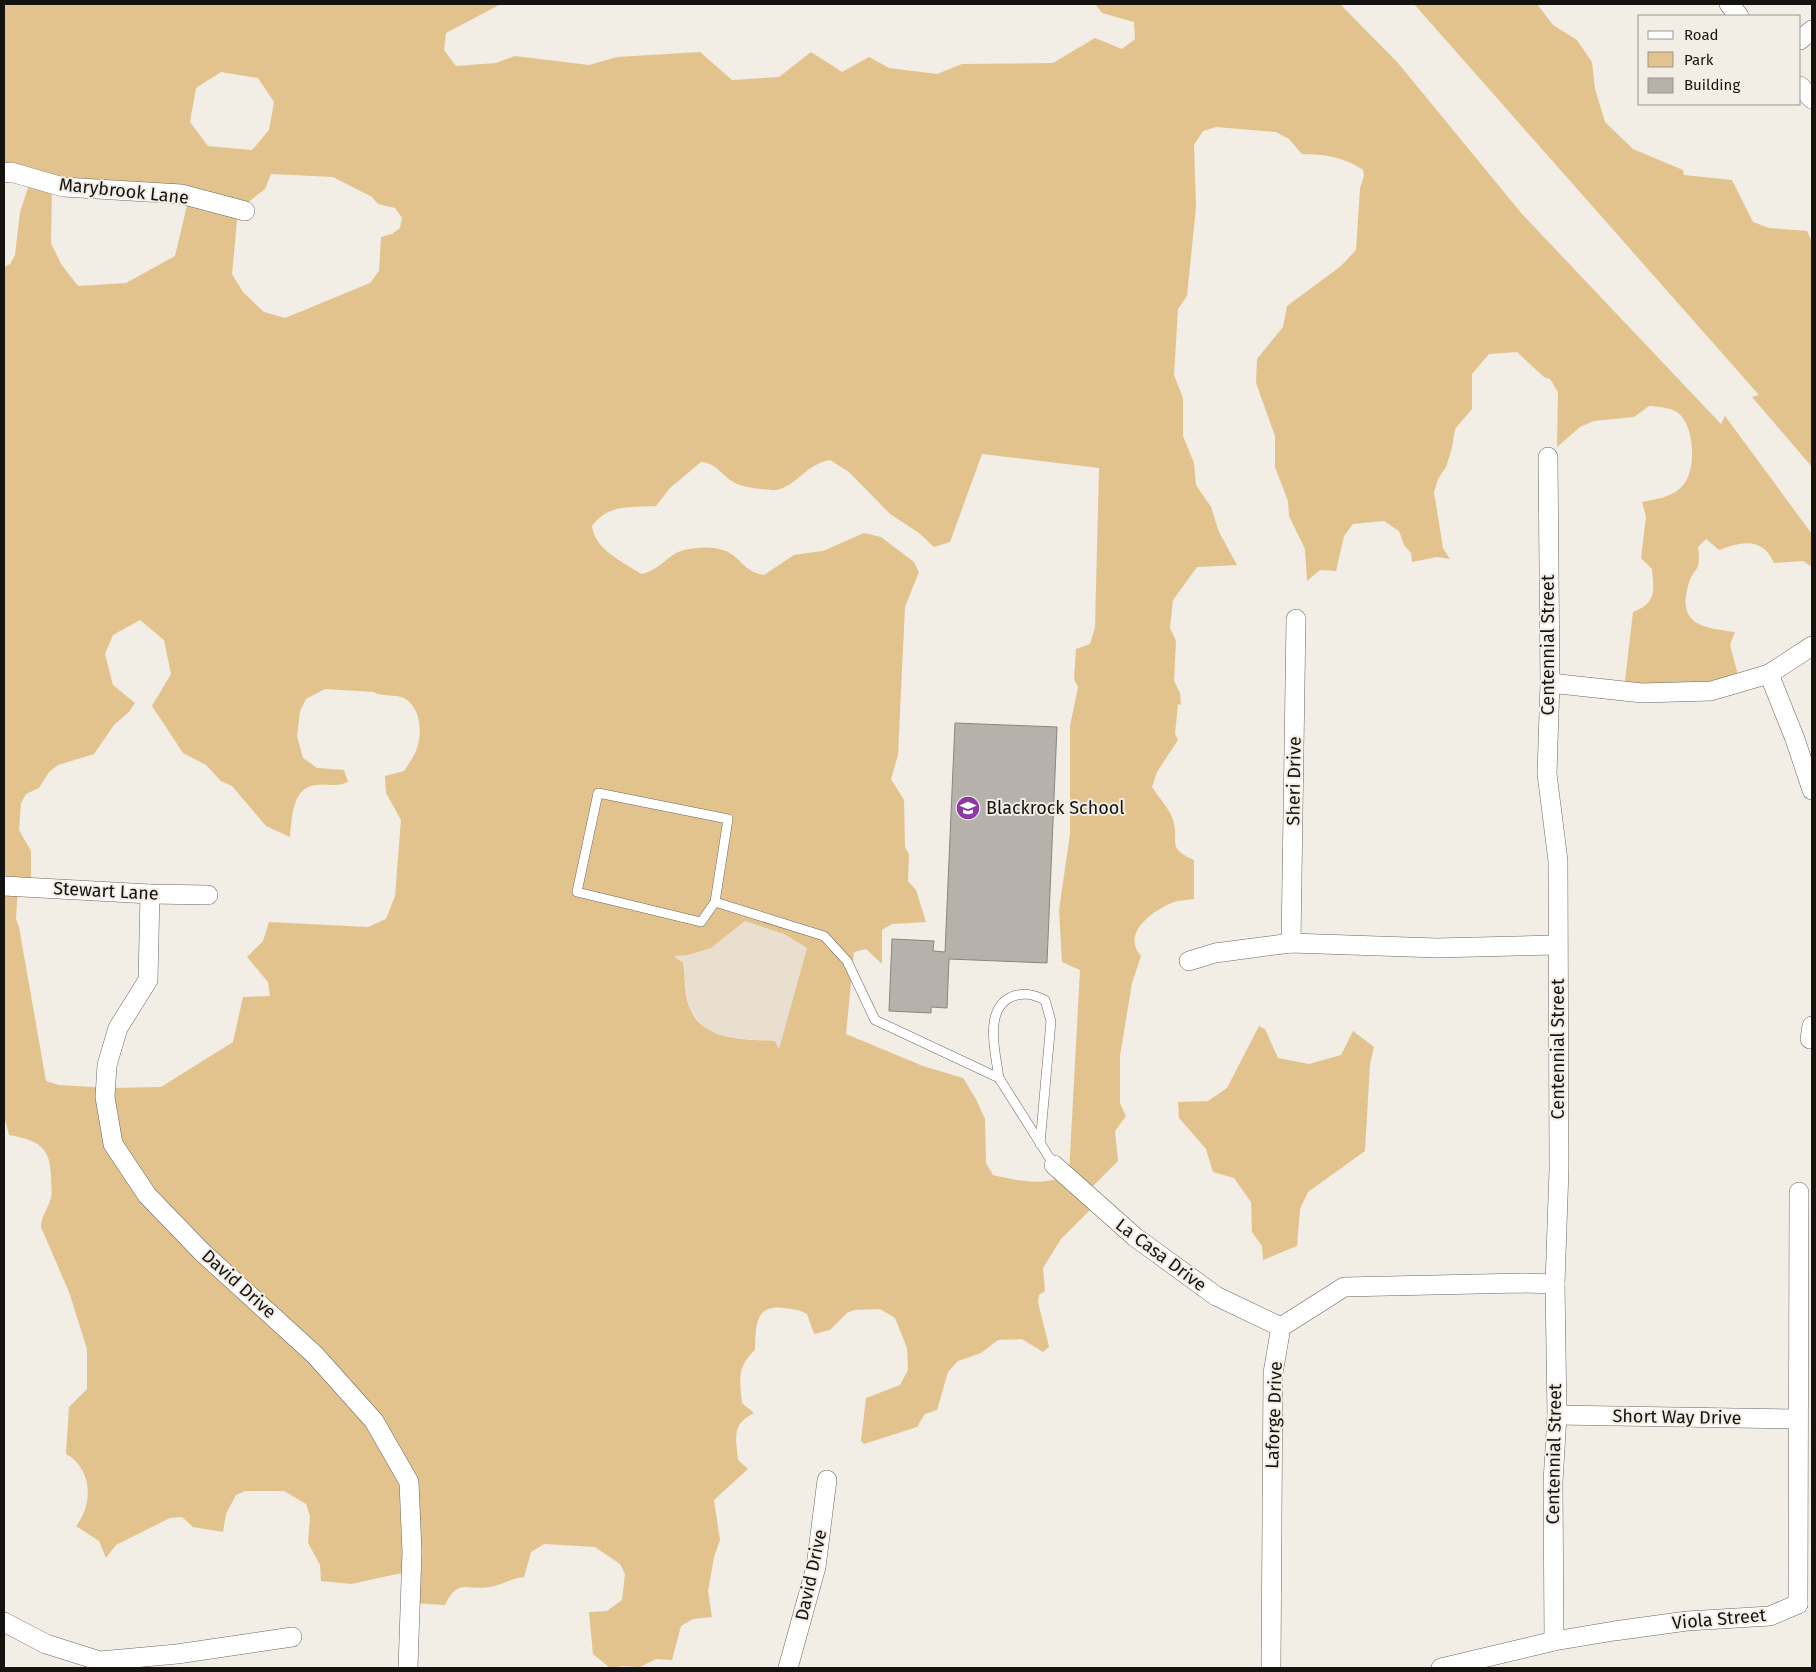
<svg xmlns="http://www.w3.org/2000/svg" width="1816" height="1672" viewBox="0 0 1816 1672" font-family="'Fira Sans',sans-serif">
	<rect width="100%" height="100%" fill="#f2ede5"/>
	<path fill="#e8dfd1" d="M745 921 784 934 807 948 779 1050 774 1041 729 1038 706 1029 689 1009 683 963 673 955H688L711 948Z"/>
	<g fill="#e3c38d" fill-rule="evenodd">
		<path d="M4 4H501L446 33 444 50 456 66 496 63 515 56 589 65 617 57 700 52 732 80 779 77 811 52 842 72 869 57 889 68 937 74 962 64 1053 63 1095 38 1122 49 1135 39 1134 22 1102 13 1095 4H1340L1398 63 1522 214 1721 424 1725 416 1812 534V567L1803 561 1774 563C1763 537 1742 541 1719 550L1706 539 1698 547C1702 574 1693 566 1688 586 1677 626 1705 628 1735 632L1730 645 1740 682 1624 689 1633 612C1657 603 1654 591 1652 569L1641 558 1646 517 1642 502C1657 499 1674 497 1684 484 1696 469 1694 431 1682 417 1675 407 1660 407 1649 406L1634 417 1594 421 1580 427 1557 447 1558 392 1550 379 1544 377 1517 352 1489 354 1472 374V409L1455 429 1452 448 1446 467 1438 479 1434 492 1443 548 1450 559 1437 557 1412 562 1411 553 1404 545 1399 531 1384 521 1353 524 1344 536 1336 571 1320 570 1307 581 1305 549 1289 516 1288 501 1275 467V436L1256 383 1257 359 1283 327 1287 306 1341 266 1356 250 1360 188 1364 176 1363 170C1344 157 1325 154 1302 154L1289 139 1276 132 1216 127 1203 131 1194 145 1196 207 1187 296 1178 309 1174 375 1183 398V436L1194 463 1196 485 1211 507 1219 532 1237 565 1197 567 1173 600 1170 628 1176 641 1174 681 1180 693 1181 705 1178 704 1175 734 1178 740 1157 772 1152 787C1158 797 1170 809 1173 820 1180 842 1165 847 1194 860V899C1188 900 1180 900 1174 902 1155 909 1120 933 1141 956L1132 983 1120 1056V1103L1126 1116 1115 1131 1118 1161 1088 1191 1096 1204 1061 1239 1043 1268 1045 1291 1039 1295 1038 1302 1049 1347 1043 1352 1022 1339 998 1340 981 1353 958 1361 948 1372 937 1410 925 1414 917 1427 864 1444 861 1441 866 1398 900 1385 908 1370 907 1348 895 1318 880 1309 854 1310 847 1313 830 1330 814 1334 807 1314C800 1310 793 1309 784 1308 754 1304 756 1327 755 1350 736 1368 740 1379 742 1403L754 1413C731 1424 736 1438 738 1460L748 1469 714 1500 720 1540 714 1557 708 1591 712 1617 693 1619 681 1626 672 1660 656 1659 640 1667 623 1666 610 1668 593 1654 589 1612 607 1611 622 1600 625 1574 620 1564 595 1547 544 1544 531 1552 524 1577C512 1578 502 1585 490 1587 468 1591 458 1577 445 1605L412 1603 411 1571 351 1584 321 1581 320 1565 308 1543 310 1516 306 1504 284 1491H245L236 1495 226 1514 223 1532 193 1527 182 1517 170 1518 116 1545 106 1558 99 1541 76 1526C94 1504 92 1468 66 1454L69 1407 87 1389V1349L69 1292 41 1227C41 1217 47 1210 50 1201 53 1195 51 1185 51 1178 51 1147 38 1140 9 1135L4 1115V267L10 264 15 255 20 212 31 179 4 171ZM221 72 258 78 274 102 269 130 252 150 208 146 190 122 196 88ZM271 174 333 177 372 197 378 204 395 208 402 218 400 228 392 234 381 237 379 271 370 283 285 318 264 312 243 292 232 274 238 210 265 189ZM52 186 189 197 175 256 126 283 78 286 61 264 51 243ZM982 454 1099 468 1095 627 1090 644 1076 649 1074 679 1078 687 1070 726V834L1059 910 1062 962 1080 970 1069 1174C1044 1187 1019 1181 993 1175L986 1163 985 1119 976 1099 963 1078 923 1066 846 1034 854 952 866 949 882 964V930L892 924 926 922 916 890 908 881 909 854 905 847 904 800 891 779 898 755 905 607 919 572 914 562 881 537 864 533 823 551 794 555 764 575C742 571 742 558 726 551 713 546 697 547 684 550 668 554 659 571 641 574 622 561 595 550 592 526 609 503 630 508 656 506L670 488 701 462C718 463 723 478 737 484 743 487 770 491 776 490 799 485 804 465 830 460L849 472 890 514 919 533 934 547 950 542ZM140 620 164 640 171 674 152 706 183 753 206 765 221 781 232 786 266 826 290 837C292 818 292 787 316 785 328 784 337 787 348 782L344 770 317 768 303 758 297 736 300 711 306 699 325 689 373 692C383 697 394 694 404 698 421 707 423 734 416 751 413 758 408 765 404 771L385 776 386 793 401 820 395 896 386 919 368 927 269 922 263 941 247 957 268 982 270 996 243 997 233 1042 161 1087 110 1088 59 1085 46 1081 19 927 16 919 18 887 31 884V851L19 830 21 803 26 794 39 788 49 772 58 765 94 754 114 725 129 712 135 703 113 685 105 654 113 635ZM745 921 784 934 807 948 779 1049 775 1041C744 1039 705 1042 690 1009 685 999 685 975 683 963L674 956 688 955 711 948Z"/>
		<path d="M1414 4H1537L1553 25 1577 40 1592 62 1595 89 1605 122 1633 149 1683 170 1684 175 1732 180 1753 222 1769 228 1807 231 1812 242V467L1752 397 1759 395Z"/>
		<path d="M1259 1026 1265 1029 1278 1058 1309 1064 1341 1055 1353 1031 1374 1047 1370 1064 1365 1151 1308 1192 1300 1209 1297 1246 1263 1260 1262 1246 1252 1232 1251 1202 1234 1178 1213 1172 1206 1149 1179 1118 1178 1102 1208 1101 1227 1088Z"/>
	</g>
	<path fill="#b6b2ab" stroke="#89857e" d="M955 723 1057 727 1047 963 949 959 947 1008 931 1007V1013L889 1011 892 939 934 941 933 951 945 952Z"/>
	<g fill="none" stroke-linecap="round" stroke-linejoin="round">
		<g stroke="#6b6760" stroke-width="10">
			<g id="lane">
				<path d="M715 902 728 819 598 793 577 892 701 922 715 902 824 936 847 961 875 1020 999 1078 1054 1165"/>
				<path d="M999 1078C996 1055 983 1010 1011 997 1023 992 1033 994 1045 1000L1051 1021 1040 1144"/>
			</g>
		</g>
		<g stroke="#6b6760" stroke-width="20">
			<g id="street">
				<path d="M1729 4 1739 16"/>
				<path d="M1800 40 1812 30"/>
				<path d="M1800 86 1812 99"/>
				<path d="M4 173 11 172 63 187 181 194 245 211"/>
				<path d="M1548 457 1550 683 1547 774 1558 861 1559 1169 1555 1284 1557 1415 1553 1482 1554 1641"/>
				<path d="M1769 674 1795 739 1812 790"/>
				<path d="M1550 683 1642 693 1711 691 1769 674 1812 646"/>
				<path d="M4 886 150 894 208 895"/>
				<path d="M150 894 148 980 118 1028 107 1065 105 1097 113 1144 147 1195 202 1252 315 1355 374 1421 409 1482 412 1552 408 1668"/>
				<path d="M1291 943 1296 619"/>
				<path d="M1189 961 1215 953 1291 943 1437 948 1557 945"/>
				<path d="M1810 1039 1812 1026"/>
				<path d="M1054 1165 1135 1237 1216 1296 1281 1327"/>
				<path d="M1557 1415 1798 1419"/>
				<path d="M1798 1604 1799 1192"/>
				<path d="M4 1622 46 1644 100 1661 177 1654 292 1637"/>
				<path d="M788 1668 816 1567 827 1480"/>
				<path d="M1271 1668 1273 1373 1281 1327 1344 1287 1522 1283 1555 1284"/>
				<path d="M1441 1668 1554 1641 1614 1631 1687 1621 1770 1616 1798 1604"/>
			</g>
		</g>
		<use href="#lane" stroke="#fff" stroke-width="9"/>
		<use href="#street" stroke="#fff" stroke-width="19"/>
	</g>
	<defs>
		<g id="school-disc" transform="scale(1.25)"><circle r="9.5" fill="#8c39a7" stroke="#f2ede5"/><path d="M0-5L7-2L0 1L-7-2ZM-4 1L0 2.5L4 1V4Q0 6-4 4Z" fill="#fff"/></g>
	</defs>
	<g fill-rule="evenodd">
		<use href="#school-disc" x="968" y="808"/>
	</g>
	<g text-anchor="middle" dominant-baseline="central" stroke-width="4" stroke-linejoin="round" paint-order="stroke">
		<g font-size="18" fill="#141310" stroke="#f2ede5">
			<text transform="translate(124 191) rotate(6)">Marybrook Lane</text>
			<text transform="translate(1548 645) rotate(-90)">Centennial Street</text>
			<text transform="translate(1294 781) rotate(-89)">Sheri Drive</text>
			<text transform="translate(106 891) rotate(3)">Stewart Lane</text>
			<text transform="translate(1558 1049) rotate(-90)">Centennial Street</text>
			<text transform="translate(1161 1255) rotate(37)">La Casa Drive</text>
			<text transform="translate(239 1284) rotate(42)">David Drive</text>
			<text transform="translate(1274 1415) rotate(-88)">Laforge Drive</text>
			<text transform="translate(1677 1417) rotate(1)">Short Way Drive</text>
			<text transform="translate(1554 1454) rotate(-89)">Centennial Street</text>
			<text transform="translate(811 1575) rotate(-78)">David Drive</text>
			<text transform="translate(1719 1619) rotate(-5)">Viola Street</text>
		</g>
		<g font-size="18" fill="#141310" stroke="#f2ede5" text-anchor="start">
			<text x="986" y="808">Blackrock School</text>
		</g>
	</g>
	<rect width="1816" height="1672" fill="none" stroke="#141310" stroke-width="10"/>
	<rect x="1638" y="15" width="162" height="90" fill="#f2ede5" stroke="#999690"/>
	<rect x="1648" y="31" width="25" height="8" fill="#ffffff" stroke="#999690"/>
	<text x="1684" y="40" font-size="15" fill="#141310">Road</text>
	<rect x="1648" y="52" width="25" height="15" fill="#e3c38d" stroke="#999690"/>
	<text x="1684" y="65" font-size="15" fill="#141310">Park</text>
	<rect x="1648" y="78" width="25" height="15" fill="#b6b2ab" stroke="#999690"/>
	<text x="1684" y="90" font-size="15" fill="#141310">Building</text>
</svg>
